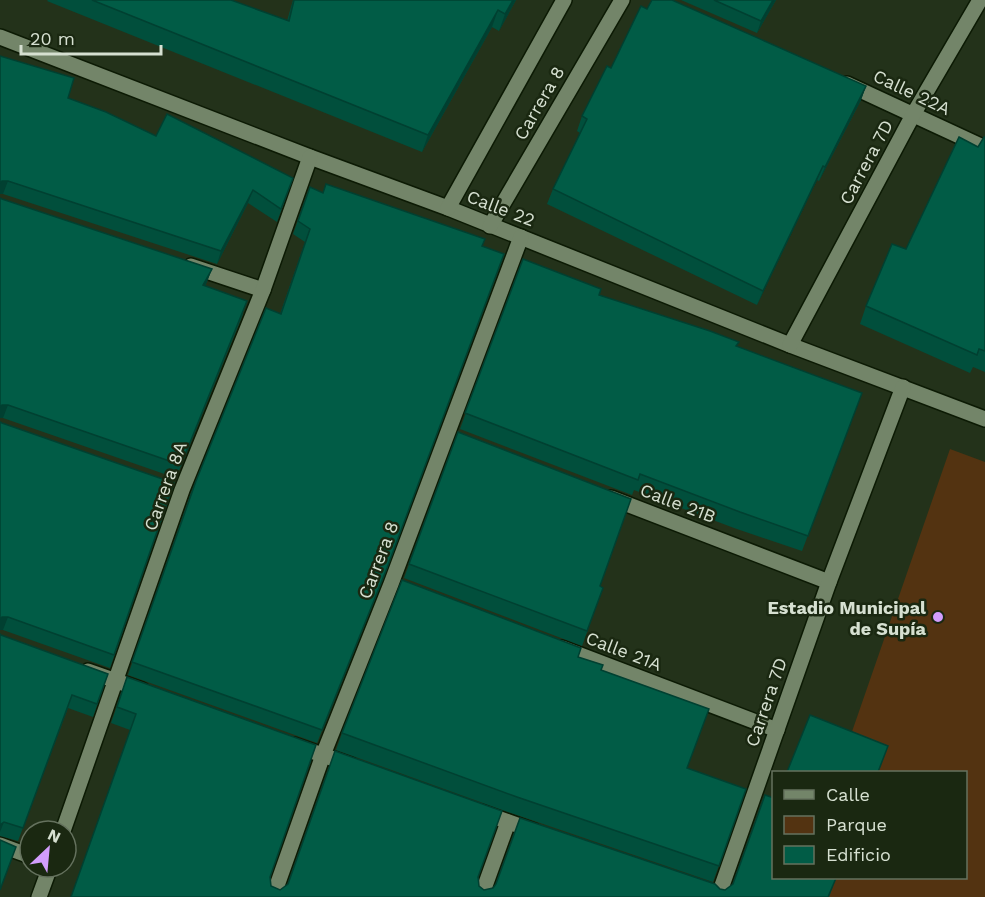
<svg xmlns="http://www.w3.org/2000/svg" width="985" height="897" viewBox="0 0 985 897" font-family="'Work Sans',sans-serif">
	<rect width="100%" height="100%" fill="#23321a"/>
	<path fill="#533311" d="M950 449 985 462V897H795L801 878H966V772H838Z"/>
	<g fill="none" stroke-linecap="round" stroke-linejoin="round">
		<g stroke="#0c1a04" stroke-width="18">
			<g id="minor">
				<path d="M0 37 310 157 448 208 790 345 985 419"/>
				<path d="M847 84 985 148"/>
				<path d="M448 208 564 0"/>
				<path d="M490 226 622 0"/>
				<path d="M191 266 263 290"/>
				<path d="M790 345 914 113 980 0"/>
				<path d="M611 498 829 582"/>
				<path d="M562 648 777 730"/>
				<path d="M88 671 142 690"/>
				<path d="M294 745 351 765"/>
				<path d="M481 812 534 831"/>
				<path d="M63 831 182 490 263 290 310 157"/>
				<path d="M0 845 30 856"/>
				<path d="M39 897 50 867"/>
				<path d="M273 897 323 755 391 584 521 237"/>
				<path d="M481 897 508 822"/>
				<path d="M718 897 829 582 903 387"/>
			</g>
		</g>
		<use href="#minor" stroke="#738569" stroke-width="15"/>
	</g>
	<g fill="#014f3c">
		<path d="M48 0H231L287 21 293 0H516L499 31 492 27 422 152 47 1Z"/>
		<path d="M681 0H776L757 33Z"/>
		<path d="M647 9 866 86 861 100 819 181 817 180 757 305 547 204 553 189 580 133 577 131 582 116Z"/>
		<path d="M0 56 68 98 156 136 293 178 277 222 248 203 217 264 3 194H0Z"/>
		<path d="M985 137V372L973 367 970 373 860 324 866 306Z"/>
		<path d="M310 187 382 580 317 743 128 675 191 493 280 314 305 242 293 234Z"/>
		<path d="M0 198 2 199 212 269 205 286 243 314 176 478 3 418H0Z"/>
		<path d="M523 259 601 289 599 295 862 393 802 551 734 528 634 490 632 495 460 429Z"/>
		<path d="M0 422 2 423 174 483 110 668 3 630H0Z"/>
		<path d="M458 432 600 586 603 588 582 646 404 578Z"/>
		<path d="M0 634 1 635 108 674 93 717 68 708 18 841 0 836Z"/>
		<path d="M578 657 603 665 601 670 687 768 746 789 713 882 511 813 336 750 342 733Z"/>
		<path d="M127 677 270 877 271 886 280 890 478 877 479 886 484 890H725L836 878 829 897H71L130 730 111 723Z"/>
	</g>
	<g fill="#014031">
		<path d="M513 0H516L499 31 505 14Z"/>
		<path d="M773 0H776L757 33 761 21Z"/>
		<path d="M498 10 492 27 422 152 428 135Z"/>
		<path d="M866 86 861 100 819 181 825 167Z"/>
		<path d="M823 166 817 180 757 305 763 291Z"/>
		<path d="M2 181H8L3 194H0V183Z"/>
		<path d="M253 190 248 203 217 264 221 251Z"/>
		<path d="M212 269 207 282 199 298 203 285Z"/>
		<path d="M2 405H8L3 418H0V407Z"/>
		<path d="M2 617H8L3 630H0V619Z"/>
		<path d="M4 822 0 832V825Z"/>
	</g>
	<g fill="#015c46" stroke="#014031" stroke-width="1.5">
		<path d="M92 0H231L289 21 294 0H513L505 14 498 10 428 135Z"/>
		<path d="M652 0H672L866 86 825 167 823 166 763 291 553 189 587 119 582 116 607 66 611 68 641 6 647 9Z"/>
		<path d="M714 0H773L761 21Z"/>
		<path d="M0 56 74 78 68 98 106 112 156 136 167 114 293 178 281 209 253 190 221 251 8 181H2L0 183Z"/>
		<path d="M959 137 978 147 984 137H985V351L979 349 977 355 866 306 892 244 906 249Z"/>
		<path d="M326 184 485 239 482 246 504 254 387 568 322 730 132 662 196 481 266 308 281 314 310 229 298 221 310 187 323 193Z"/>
		<path d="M0 198 2 199 212 269 203 285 247 301 181 465 8 405H2L0 407Z"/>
		<path d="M523 259 601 289 599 295 710 331 739 342 736 346 862 393 808 536 740 512 640 474 638 480 465 413Z"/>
		<path d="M0 422 2 423 174 483 114 655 8 617H2L0 619Z"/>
		<path d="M458 432 631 499 600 586 603 588 587 631 409 564Z"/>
		<path d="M402 580 581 648 578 657 603 665 601 670 709 709 687 768 746 789 719 866 517 797 342 733Z"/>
		<path d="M0 634 1 635 108 674 97 704 72 695 23 828 4 822 0 825Z"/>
		<path d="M127 677 316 745 270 877 271 886 280 890 288 884 335 751 502 811 478 877 479 886 484 890 493 888 496 884 520 818 715 884 720 889 725 890 733 884 765 795 774 798V878H836L828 897H71L136 714 117 707Z"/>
		<path d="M810 715 888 746 878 772H787Z"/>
		<path d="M0 840 16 847 0 890Z"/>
	</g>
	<circle fill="#d29dfd" stroke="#1a2811" stroke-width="2" cx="938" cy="617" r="6"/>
	<g text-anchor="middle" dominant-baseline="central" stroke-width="5" stroke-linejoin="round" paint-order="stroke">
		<g font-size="18" fill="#d6e0d1" stroke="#1a2811">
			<text transform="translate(912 92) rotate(25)">Calle 22A</text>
			<text transform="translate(539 103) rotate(-60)">Carrera 8</text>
			<text transform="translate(866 162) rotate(-62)">Carrera 7D</text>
			<text transform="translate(501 208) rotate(21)">Calle 22</text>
			<text transform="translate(165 486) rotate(-70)">Carrera 8A</text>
			<text transform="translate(678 503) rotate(21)">Calle 21B</text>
			<text transform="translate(378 560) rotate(-69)">Carrera 8</text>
			<text transform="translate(624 651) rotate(21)">Calle 21A</text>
			<text transform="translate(766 702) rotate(-71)">Carrera 7D</text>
		</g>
		<g font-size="18" font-weight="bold" fill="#d6e0d1" stroke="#1a2811" text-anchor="end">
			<text x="926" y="607">Estadio Municipal<tspan x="926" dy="21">de Supía</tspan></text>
		</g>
	</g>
	<rect x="772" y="771" width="195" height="108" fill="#1a2811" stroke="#65725e" stroke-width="1.5"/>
	<rect x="784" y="790" width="30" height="9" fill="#738569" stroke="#65725e" stroke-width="1.5"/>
	<text x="826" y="801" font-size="18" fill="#d6e0d1">Calle</text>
	<rect x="784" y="816" width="30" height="18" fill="#533311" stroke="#65725e" stroke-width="1.5"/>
	<text x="826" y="831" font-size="18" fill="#d6e0d1">Parque</text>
	<rect x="784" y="846" width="30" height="18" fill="#015c46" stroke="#65725e" stroke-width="1.5"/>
	<text x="826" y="861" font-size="18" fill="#d6e0d1">Edificio</text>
	<g transform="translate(48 849) rotate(26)"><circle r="28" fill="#1a2811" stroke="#65725e" stroke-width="1.5"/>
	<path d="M0-4.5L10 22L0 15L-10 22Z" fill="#d29dfd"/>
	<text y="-9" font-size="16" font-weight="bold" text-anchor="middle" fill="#d6e0d1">N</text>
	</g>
	<path d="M21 45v9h140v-9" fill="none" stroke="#d6e0d1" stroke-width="3"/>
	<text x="30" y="45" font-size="18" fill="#d6e0d1" stroke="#1a2811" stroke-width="4.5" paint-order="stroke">20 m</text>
</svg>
